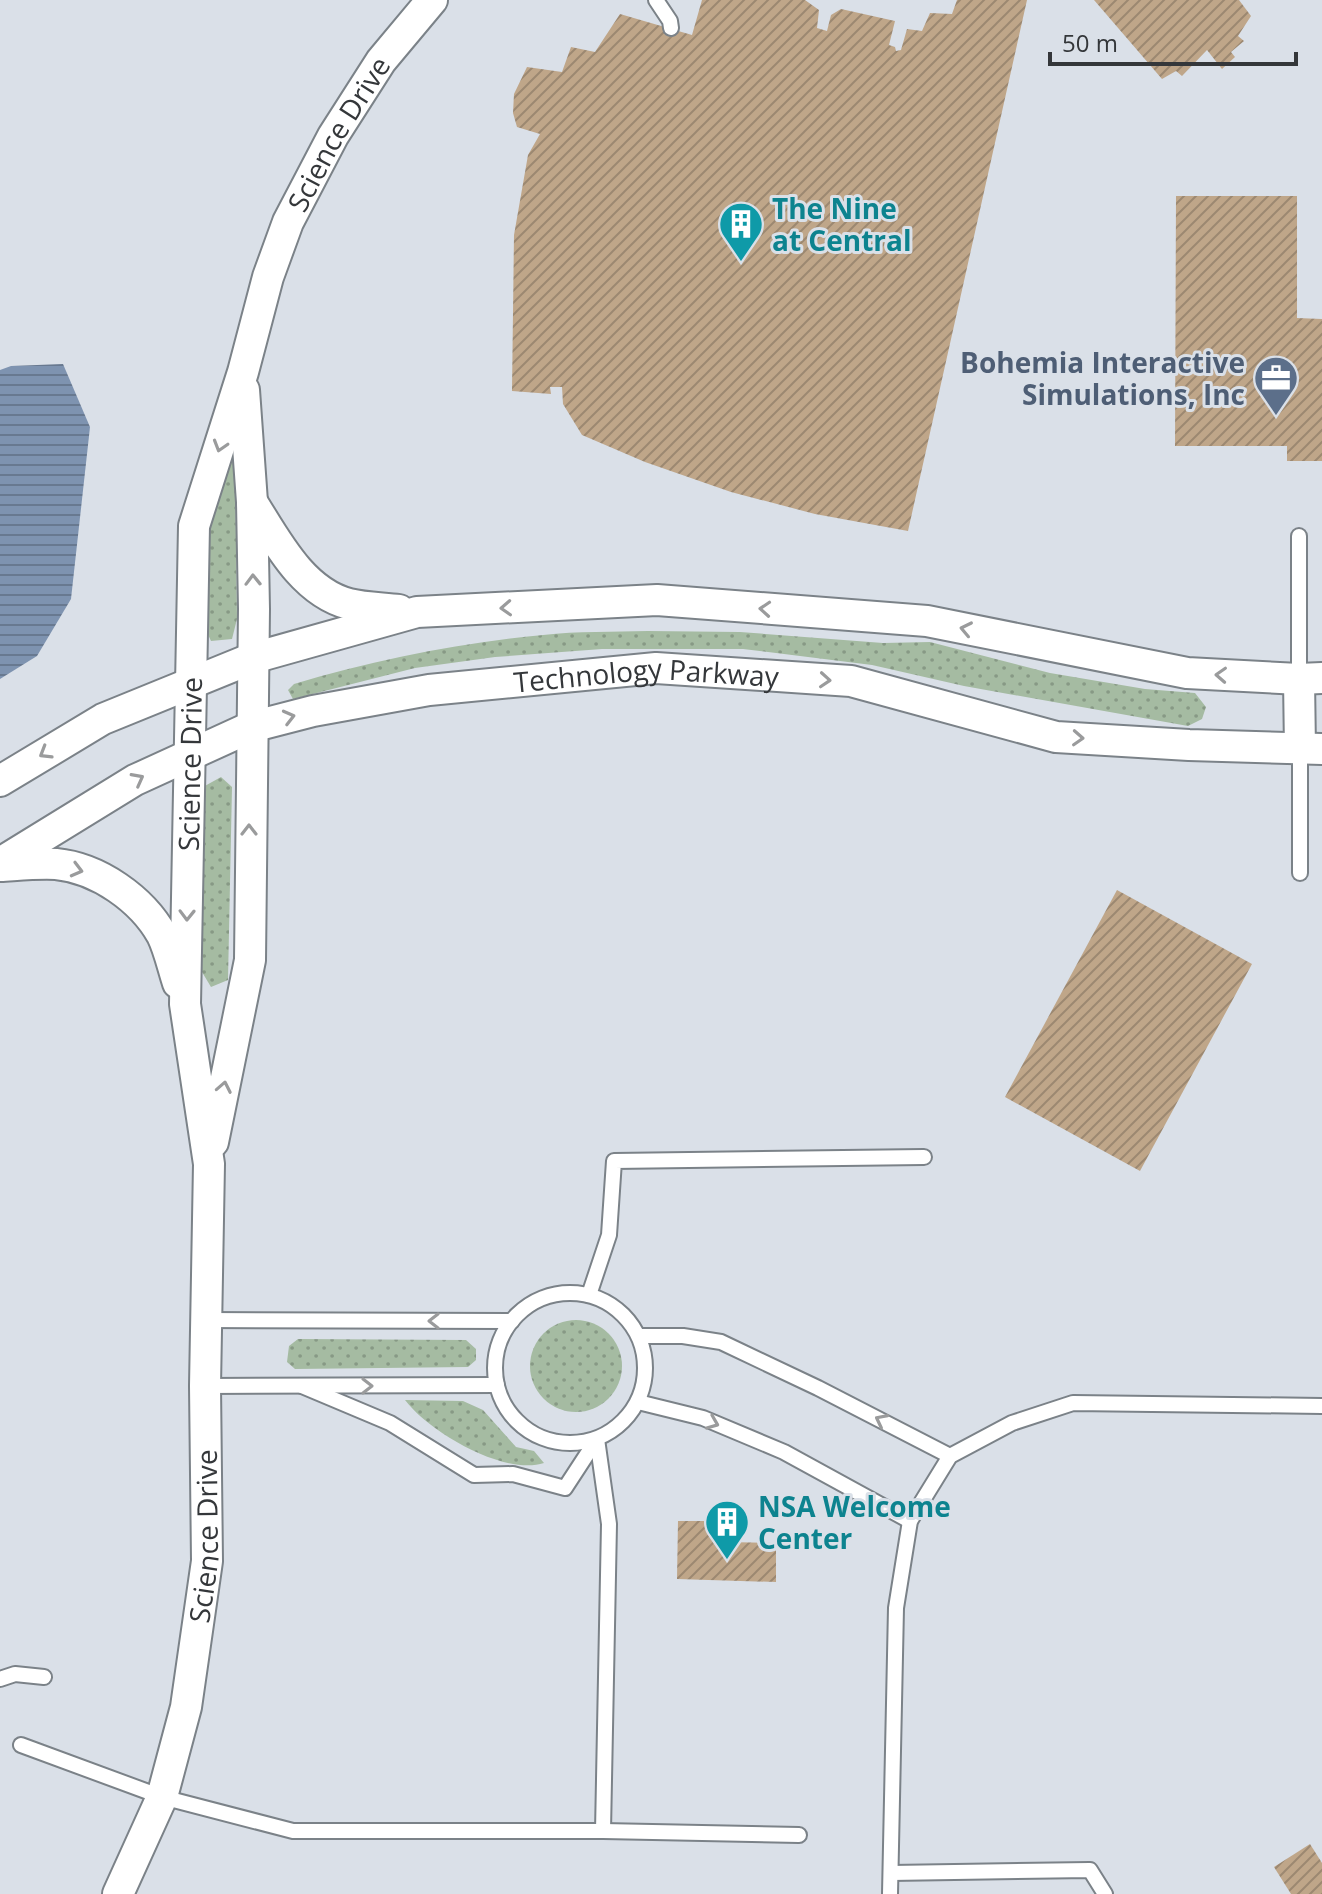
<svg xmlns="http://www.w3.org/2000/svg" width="1322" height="1894" viewBox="0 0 1322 1894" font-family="'Open Sans',sans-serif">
	<defs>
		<pattern id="grass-dots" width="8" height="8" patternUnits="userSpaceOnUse" patternTransform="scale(2)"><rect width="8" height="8" fill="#a5bba2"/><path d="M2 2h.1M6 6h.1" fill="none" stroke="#879985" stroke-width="1.8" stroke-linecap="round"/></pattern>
		<pattern id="water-rules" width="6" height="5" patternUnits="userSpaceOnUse" patternTransform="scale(2)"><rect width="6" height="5" fill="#7e93b0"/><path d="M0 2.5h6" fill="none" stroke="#687990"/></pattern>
		<pattern id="building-hatch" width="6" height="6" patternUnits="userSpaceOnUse" patternTransform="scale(2)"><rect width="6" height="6" fill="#bfa689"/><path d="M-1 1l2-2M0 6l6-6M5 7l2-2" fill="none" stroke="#9c8871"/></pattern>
	</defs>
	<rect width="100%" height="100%" fill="#dae0e8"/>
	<g fill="url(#grass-dots)">
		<path d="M226 455 235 456 237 619 232 639 211 641 205 628 210 513Z"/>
		<path d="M648 631 740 632 883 643 930 642 1050 673 1145 689 1195 693 1206 707 1202 719 1188 726 964 686 872 665 743 649H602L495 657 415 668 293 699 288 690 294 684C375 660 459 643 543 635 578 631 613 632 648 631Z"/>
		<path d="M221 777 232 787 228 980 211 987 202 972 203 787Z"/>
		<circle cx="576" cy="1366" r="46"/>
		<path d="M298 1339 466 1340 476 1349V1360L468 1367 295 1369 287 1362 289 1346Z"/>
		<path d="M405 1400 463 1401 483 1410 516 1447 534 1451 544 1463C504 1476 429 1432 405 1400Z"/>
	</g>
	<path fill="url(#water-rules)" d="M63 364 90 427 71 599 37 656 0 679V370L11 366Z"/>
	<g fill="url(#building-hatch)">
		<path d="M702 0H805L819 10 817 28 827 31 831 15 841 9 895 21 889 45 895 47 896 51 901 50 907 29 922 31 930 13 952 14 957 0H1027L908 531 815 514 731 492 645 462 582 435 563 404 562 387H550L551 394 512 391 514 235 528 155 540 134 517 127 513 113 514 94 527 67 562 72 571 47 595 52 620 14 692 35Z"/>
		<path d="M1094 0H1239L1251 16 1238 36 1244 41 1231 52 1235 57 1222 69 1207 50 1182 76 1176 71 1162 79Z"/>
		<path d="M1176 196H1297V318L1322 319V461H1287V446H1175Z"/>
		<path d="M1117 890 1252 964 1140 1171 1005 1097Z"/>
		<path d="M678 1521H727L726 1542 776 1543V1582L677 1579Z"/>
		<path d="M1310 1844 1322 1863V1894H1291L1274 1867Z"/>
	</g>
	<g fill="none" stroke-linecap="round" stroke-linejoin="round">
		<g stroke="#7b8288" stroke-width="18">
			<g id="service">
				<path d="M656 0 670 21 671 28"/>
				<path d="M1299 536V679"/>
				<path d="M1300 750V873"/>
				<circle cx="570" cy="1368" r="75"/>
				<path d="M589 1295 609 1235 614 1161 924 1157"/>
				<path d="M206 1320 512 1321"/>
				<path d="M639 1336H683L721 1342 818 1388 950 1456"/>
				<path d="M205 1386 497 1385"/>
				<path d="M302 1386 390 1423 474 1475 513 1474 565 1488 597 1439"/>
				<path d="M638 1402 703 1418 784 1452 910 1521"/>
				<path d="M597 1439 609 1524 603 1831"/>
				<path d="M0 1679 15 1674 44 1677"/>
				<path d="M21 1745 162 1797 293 1831H603L799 1835"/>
				<path d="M891 1873 1090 1870 1105 1894"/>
				<path d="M890 1894 896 1608 910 1521 950 1456 1012 1423 1073 1403 1322 1406"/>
			</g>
		</g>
		<g stroke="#7b8288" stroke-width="34">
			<g id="minor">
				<path d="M252 502C276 540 302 592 349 604 365 608 383 608 399 610"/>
				<path d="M1299 679 1300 750"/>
				<path d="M0 781 103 719 253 658 417 612 657 600 927 621 1187 673 1299 679 1322 678"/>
				<path id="s1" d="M0 863 135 780 251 727 313 711 429 690 656 668 851 681 1056 737 1189 745 1322 749"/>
				<path d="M0 866C18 865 38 863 56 864 98 868 142 899 162 935 169 949 173 968 178 983"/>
				<path d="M213 1142 250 960 254 609 252 502 244 390"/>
				<path id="s2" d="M118 1894 162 1797 186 1707 207 1561 205 1386 209 1164 185 1004 194 526 243 372 268 277 288 222 333 136 381 61 432 0"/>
			</g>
		</g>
		<use href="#service" stroke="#fff" stroke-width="14"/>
		<use href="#minor" stroke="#fff" stroke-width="30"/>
	</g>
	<defs><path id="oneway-chevron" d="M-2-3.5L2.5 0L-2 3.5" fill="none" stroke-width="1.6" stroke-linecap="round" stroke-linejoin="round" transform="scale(2)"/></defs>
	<g stroke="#9a9b9c">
		<use href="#oneway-chevron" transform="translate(220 446) rotate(107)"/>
		<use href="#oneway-chevron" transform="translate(253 580) rotate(-91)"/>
		<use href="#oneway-chevron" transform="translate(506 608) rotate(177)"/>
		<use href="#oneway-chevron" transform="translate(765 609) rotate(-176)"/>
		<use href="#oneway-chevron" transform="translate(966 629) rotate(-168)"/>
		<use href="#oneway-chevron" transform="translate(1221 675) rotate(-177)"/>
		<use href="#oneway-chevron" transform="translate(825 680) rotate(4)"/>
		<use href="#oneway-chevron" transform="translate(289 717) rotate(-14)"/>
		<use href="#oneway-chevron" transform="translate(1078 738) rotate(3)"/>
		<use href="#oneway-chevron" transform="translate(45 753) rotate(149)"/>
		<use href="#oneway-chevron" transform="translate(138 779) rotate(-28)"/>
		<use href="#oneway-chevron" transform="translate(249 830) rotate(-90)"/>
		<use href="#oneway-chevron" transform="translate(77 870) rotate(15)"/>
		<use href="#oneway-chevron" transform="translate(187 915) rotate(91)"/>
		<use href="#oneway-chevron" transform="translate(224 1087) rotate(-79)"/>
		<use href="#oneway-chevron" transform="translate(434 1321) rotate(-180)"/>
		<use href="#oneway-chevron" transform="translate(367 1386)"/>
		<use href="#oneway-chevron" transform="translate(881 1420) rotate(-153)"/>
		<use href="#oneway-chevron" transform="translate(713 1423) rotate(22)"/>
	</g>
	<defs>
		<g id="building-pin" transform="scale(2.3)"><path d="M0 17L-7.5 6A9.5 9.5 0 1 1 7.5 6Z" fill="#0f9aa8" stroke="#dae0e8"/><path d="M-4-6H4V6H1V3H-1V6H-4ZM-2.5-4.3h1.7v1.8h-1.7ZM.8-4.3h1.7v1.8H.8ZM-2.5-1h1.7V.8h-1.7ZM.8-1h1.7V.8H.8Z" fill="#fff"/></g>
		<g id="office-pin" transform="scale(2.3)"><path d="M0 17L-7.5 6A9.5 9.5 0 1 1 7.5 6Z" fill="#5c6f8a" stroke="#dae0e8"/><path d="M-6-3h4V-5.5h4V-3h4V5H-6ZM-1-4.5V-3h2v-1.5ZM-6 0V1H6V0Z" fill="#fff"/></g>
	</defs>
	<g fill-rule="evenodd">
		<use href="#building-pin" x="741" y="224"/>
		<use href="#office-pin" x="1276" y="378"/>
		<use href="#building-pin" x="727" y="1522"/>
	</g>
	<g text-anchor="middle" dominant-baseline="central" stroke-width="6" stroke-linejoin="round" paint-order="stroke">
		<g font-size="28" fill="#34373a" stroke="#dae0e8">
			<text stroke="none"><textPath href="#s2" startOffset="1804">Science Drive</textPath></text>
			<text stroke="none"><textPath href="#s1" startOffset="686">Technology Parkway</textPath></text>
			<text stroke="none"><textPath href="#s2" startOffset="1146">Science Drive</textPath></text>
			<text stroke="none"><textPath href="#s2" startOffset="372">Science Drive</textPath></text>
		</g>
		<g font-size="28" font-weight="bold" fill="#0d838f" stroke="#dae0e8" text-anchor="start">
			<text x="772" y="208">The Nine<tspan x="772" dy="32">at Central</tspan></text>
			<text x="758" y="1506">NSA Welcome<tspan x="758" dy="32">Center</tspan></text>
		</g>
		<g font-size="28" font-weight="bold" fill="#4e5e75" stroke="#dae0e8" text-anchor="end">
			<text x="1245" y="362">Bohemia Interactive<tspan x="1245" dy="32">Simulations, Inc</tspan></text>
		</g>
	</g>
	<path d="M1050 52v12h246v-12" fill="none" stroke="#34373a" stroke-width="4"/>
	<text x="1062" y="52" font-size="24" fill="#34373a" stroke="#dae0e8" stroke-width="6" paint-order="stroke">50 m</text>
</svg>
